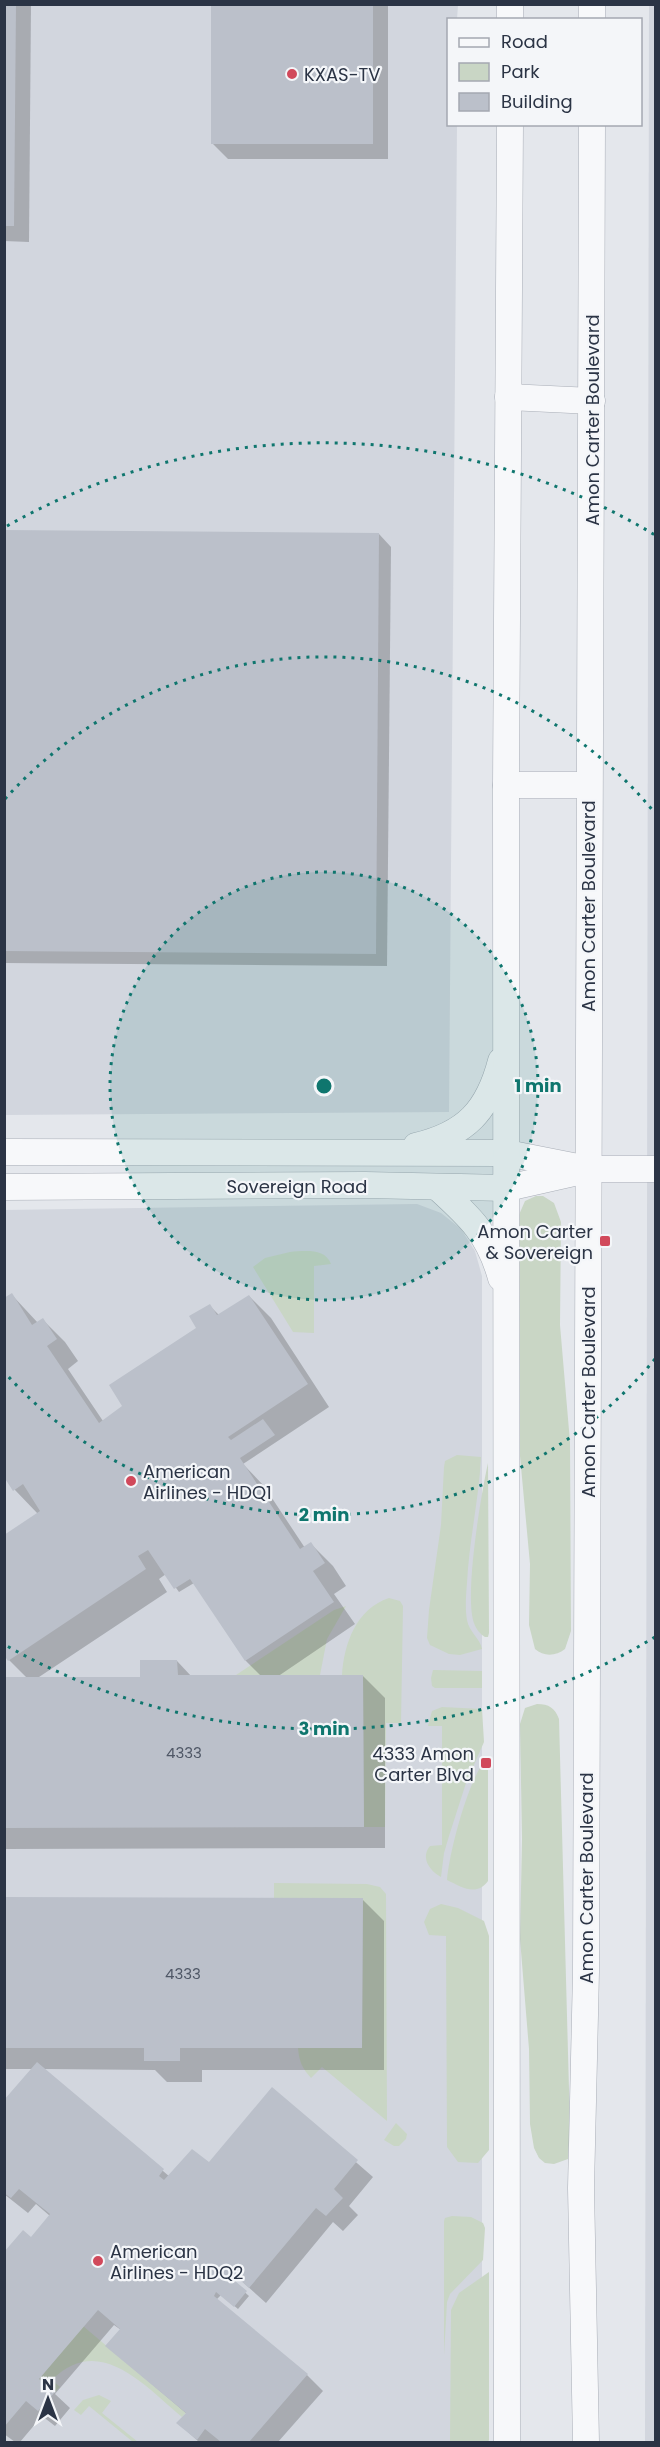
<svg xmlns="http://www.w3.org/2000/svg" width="660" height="2447" viewBox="0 0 660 2447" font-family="Poppins,sans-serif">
	<rect width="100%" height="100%" fill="#e4e7ec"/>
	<g fill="#d2d6de">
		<path d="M655 4 656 2442H645L649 5Z"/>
		<path d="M4 5H458L457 19 448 20V124L457 125 449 1112 5 1115Z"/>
		<path d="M417 1204 441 1213 461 1229 475 1251 482 1276V2442H5L4 1210Z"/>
	</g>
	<g fill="#c9d6c5">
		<path d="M536 1196H543L554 1203 561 1222 560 1325 570 1442 571 1631 565 1649C556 1656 544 1657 535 1649L529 1625 530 1564 520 1456 518 1217 525 1201Z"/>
		<path d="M290 1252C305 1251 325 1248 331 1264L314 1266V1333L293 1332 253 1267 265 1258Z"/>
		<path d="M457 1455 481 1457C479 1499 469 1541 467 1583 466 1595 465 1608 467 1620 469 1632 480 1638 482 1649L460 1655 449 1654 430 1645 427 1638 429 1610 441 1525 444 1467 445 1461Z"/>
		<path d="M488 1463 489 1633 488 1637H485C480 1634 476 1629 474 1623 464 1596 481 1494 488 1463Z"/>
		<path d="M389 1598 400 1601 403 1606 401 1723H386L385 1827H364L363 1675H342C344 1644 356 1609 389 1598Z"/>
		<path d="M346 1606 327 1639 320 1675H236L334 1610Z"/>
		<path d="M433 1670 482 1671V1688H435L432 1686 431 1678Z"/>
		<path d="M537 1704C549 1704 555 1708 559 1719L570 2127 568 2159 554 2164 545 2163 539 2158 534 2148 530 2124 529 2049 520 1939 522 1839 520 1724 525 1708Z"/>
		<path d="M442 1707 482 1709 484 1742 466 1783 449 1836 444 1853 441 1877C430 1871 420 1858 430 1846L442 1845V1726H428L432 1711Z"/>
		<path d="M488 1757V1881C476 1897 462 1887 447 1880 449 1853 469 1775 488 1757Z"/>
		<path d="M274 1883 367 1884 380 1887 386 1894 387 2121 322 2067 311 2078C302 2068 299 2061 298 2048H362L363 1898H274Z"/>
		<path d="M441 1904 458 1908 484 1921 489 1936V2150L478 2163 458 2162 447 2147 446 1936 429 1935 424 1922 430 1909Z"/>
		<path d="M396 2123 407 2134 406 2139 399 2146H394L384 2140Z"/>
		<path d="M452 2216 471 2217 483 2223 485 2228 483 2260 450 2294 447 2302 444 2355V2221L445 2218Z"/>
		<path d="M489 2272V2440L488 2442H450L451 2310 459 2293Z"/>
		<path d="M83 2326 186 2413 182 2417C145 2386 99 2332 52 2380L60 2387 55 2392 39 2379Z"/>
		<path d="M99 2395 111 2401 102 2413 138 2442H133L89 2406 81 2415 74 2410 83 2400Z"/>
	</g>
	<g fill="#0003" fill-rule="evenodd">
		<path d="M4 4H31L29 242 4 241Z"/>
		<path d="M212 4H388V159H228L212 143Z"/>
		<path d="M4 532 379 534 391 547 387 966 4 963Z"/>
		<path d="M12 1295 38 1323 43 1320 65 1342 78 1361 68 1369 103 1421 124 1406 198 1328 210 1306 219 1315 249 1296 271 1318 329 1407 243 1464 264 1486 305 1548 311 1544 333 1566 346 1586 334 1594 355 1624 277 1677 363 1676 385 1698V1848L4 1849V1679H28L9 1660 38 1514 15 1490ZM166 1574 179 1592 194 1583 246 1661 262 1677H192L177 1661 142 1678 36 1679 167 1592 159 1579Z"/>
		<path d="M4 1899H362L384 1921V2070H202V2082H167L155 2070 44 2069 170 2177 209 2164 272 2089 373 2177 349 2206 358 2215 343 2231 333 2222 266 2303 235 2275 231 2280 249 2296 238 2309 221 2295 216 2300 307 2375 323 2391 278 2442H199L178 2423 187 2414 107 2346 121 2330 114 2325 55 2394 70 2408 55 2426 42 2416 20 2442H15L4 2434V2254L31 2239 50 2216 36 2204 28 2213 4 2194V2102L32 2069H4Z"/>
	</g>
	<g fill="#bbc0ca">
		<path d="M4 4H16L14 226H4Z"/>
		<rect x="211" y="5" width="162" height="139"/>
		<path d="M4 530 379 533 376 954 4 951Z"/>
		<path d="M12 1293 32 1325 43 1318 57 1339 47 1346 99 1423 122 1406 109 1385 196 1328 189 1316 210 1304 217 1315 249 1295 308 1384 228 1437 231 1440 263 1419 275 1435 240 1458 300 1549 311 1542 325 1563 313 1571 334 1602 245 1661 190 1579 174 1589 148 1550 138 1556 146 1569 8 1661 4 1655V1535L40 1511 23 1484 13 1491 4 1477V1298Z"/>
		<path d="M140 1660H177L178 1675H363L364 1827 4 1828V1677H140Z"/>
		<path d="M4 1897 363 1898 362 2048H180V2061H144V2048H4Z"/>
		<path d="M37 2062 164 2169 159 2176 164 2180 192 2149 209 2162 272 2087 358 2160 334 2189 343 2198 326 2216 316 2208 249 2288 231 2272 229 2276 247 2291 234 2307 216 2292 214 2296 308 2374 249 2442H221L205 2429 197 2440 176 2423 186 2413 105 2346 120 2329 98 2310 39 2379 55 2392 38 2411 26 2401 4 2427V2252L23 2230 31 2237 50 2214 19 2189 11 2198 4 2193V2100Z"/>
	</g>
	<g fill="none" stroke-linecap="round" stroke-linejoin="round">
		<g stroke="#a9aeb7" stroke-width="27">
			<g id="minor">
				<path d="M592 4V20"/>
				<path d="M510 20V4"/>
				<path d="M508 397 592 401"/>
				<path d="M506 785H588"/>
				<path d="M416 1146C466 1134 488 1111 501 1061"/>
				<path d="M4 1152 507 1153 588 1169H656"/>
				<path d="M4 1187 365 1185 507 1188 578 1172"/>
				<path d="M437 1187C470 1217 489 1234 501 1278"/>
				<path d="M507 2442 506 785 510 124"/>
				<path d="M586 2442 581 2188 586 1972 592 124"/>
			</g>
		</g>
		<use href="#minor" stroke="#f7f8fa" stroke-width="26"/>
	</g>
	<circle cx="324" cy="1086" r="214" fill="#0f766e" fill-opacity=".12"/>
	<g fill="none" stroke="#0f766e" stroke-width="3" stroke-dasharray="3 6">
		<circle cx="324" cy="1086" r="214"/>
		<path d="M655 1359A429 429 0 0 1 5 1373M5 799A429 429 0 0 1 655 813"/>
		<path d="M655 1637A643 643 0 0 1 7 1646M7 526A643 643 0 0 1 655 535"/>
	</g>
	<g fill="#d1495b" stroke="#f4f6f9" stroke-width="2">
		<circle cx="292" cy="74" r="6"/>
		<rect x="599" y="1235" width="12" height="12" rx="3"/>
		<circle cx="131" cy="1481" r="6"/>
		<rect x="480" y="1757" width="12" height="12" rx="3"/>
		<circle cx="98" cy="2261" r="6"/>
	</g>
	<g text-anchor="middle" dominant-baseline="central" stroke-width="4.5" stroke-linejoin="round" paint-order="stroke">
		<g font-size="15" fill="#4f5766">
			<text x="184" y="1752">4333</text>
			<text x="183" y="1973">4333</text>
		</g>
		<g font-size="18" fill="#2b3445" stroke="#f4f6f9" text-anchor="start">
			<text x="304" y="74">KXAS-TV</text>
			<text x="593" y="1231" text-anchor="end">Amon Carter<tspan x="593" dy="21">&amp; Sovereign</tspan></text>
			<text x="143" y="1471">American<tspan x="143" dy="21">Airlines - HDQ1</tspan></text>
			<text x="474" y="1753" text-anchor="end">4333 Amon<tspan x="474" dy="21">Carter Blvd</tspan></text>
			<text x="110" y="2251">American<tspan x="110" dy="21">Airlines - HDQ2</tspan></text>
		</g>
		<g font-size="18" fill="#2b3445" stroke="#f4f6f9">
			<text transform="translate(592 420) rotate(-90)">Amon Carter Boulevard</text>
			<text transform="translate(588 906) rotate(-90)">Amon Carter Boulevard</text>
			<text x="297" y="1186">Sovereign Road</text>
			<text transform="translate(588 1392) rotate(-90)">Amon Carter Boulevard</text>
			<text transform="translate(586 1878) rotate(-90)">Amon Carter Boulevard</text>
		</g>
	</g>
	<circle cx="324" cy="1086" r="9" fill="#0f766e" stroke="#f4f6f9" stroke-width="3"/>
	<g font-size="18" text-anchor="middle" font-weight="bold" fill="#0f766e" stroke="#f4f6f9" stroke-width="4.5" stroke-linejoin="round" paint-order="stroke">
		<text x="538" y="1092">1 min</text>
		<text x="324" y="1521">2 min</text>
		<text x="324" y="1735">3 min</text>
	</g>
	<rect width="660" height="2447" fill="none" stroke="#2b3445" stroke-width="12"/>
	<rect x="447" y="18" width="195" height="108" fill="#f4f6f9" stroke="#a4a8b1" stroke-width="1.5"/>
	<rect x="459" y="38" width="30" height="9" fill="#f7f8fa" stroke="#a4a8b1" stroke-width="1.5"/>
	<text x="501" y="48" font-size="18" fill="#2b3445">Road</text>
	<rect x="459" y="63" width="30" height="18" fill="#c9d6c5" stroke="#a4a8b1" stroke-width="1.5"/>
	<text x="501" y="78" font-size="18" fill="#2b3445">Park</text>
	<rect x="459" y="93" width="30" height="18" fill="#bbc0ca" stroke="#a4a8b1" stroke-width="1.5"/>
	<text x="501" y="108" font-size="18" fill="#2b3445">Building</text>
	<g transform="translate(48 2399)" stroke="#f4f6f9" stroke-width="4.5" paint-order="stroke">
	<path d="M0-4.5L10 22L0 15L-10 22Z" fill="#2b3445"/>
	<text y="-9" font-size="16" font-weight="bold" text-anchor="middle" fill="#2b3445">N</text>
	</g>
</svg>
